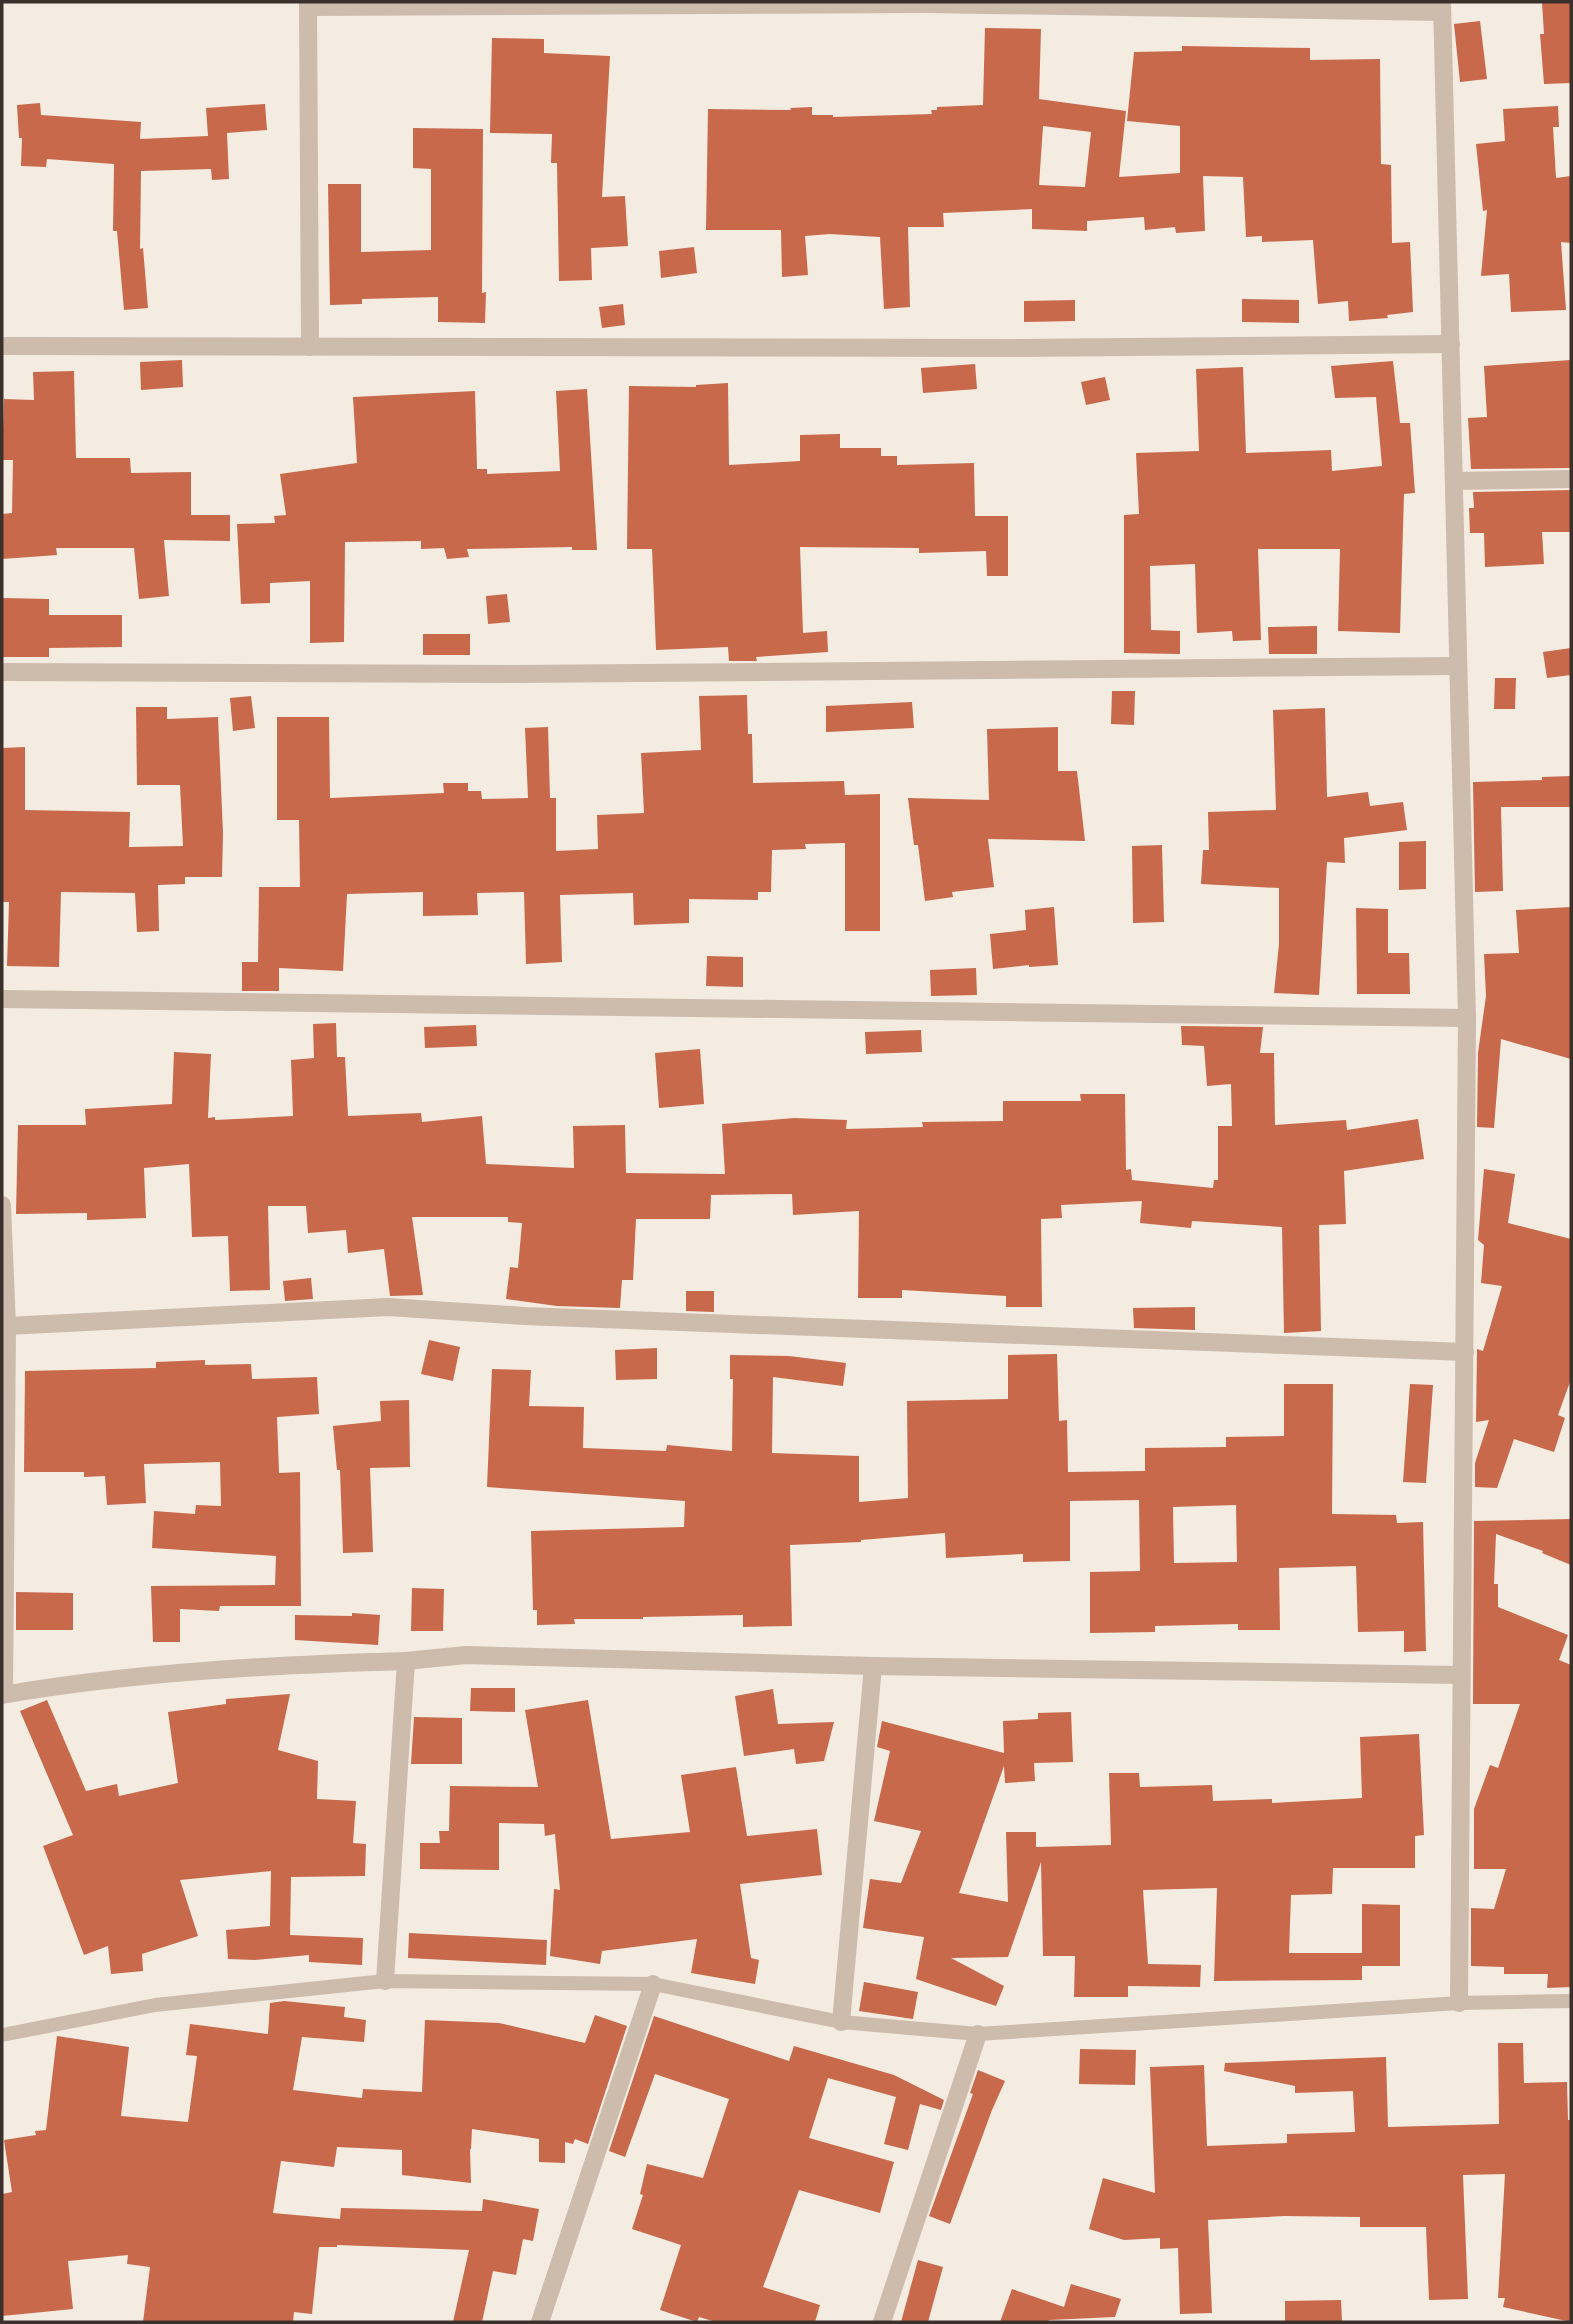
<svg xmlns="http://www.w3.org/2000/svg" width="1573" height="2324" viewBox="0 0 1573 2324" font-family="'PT Sans Narrow',sans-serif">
	<rect width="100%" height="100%" fill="#f4ebe1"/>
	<g fill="#c8694b" fill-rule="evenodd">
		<path d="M1542 2H1571V83L1544 84 1540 34H1544Z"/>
		<path d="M1480 21 1487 79 1460 82 1454 24Z"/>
		<path d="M985 28 1041 29 1039 99 1126 111 1119 177 1180 173V126L1127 121 1134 52 1182 51V46L1310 48V60L1380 59 1381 164 1391 165 1392 243 1410 242 1413 312 1387 315 1388 318 1349 321 1348 301 1318 304 1313 240 1262 242V236L1246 237 1243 177 1203 176 1205 231 1176 233 1175 227 1145 230 1144 217 1087 221V231L1032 229V209L943 213 944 227H908L910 307 884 309 880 237 830 234 805 236 808 275 782 277 781 230H706L708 109 791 110 790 108 812 107V115H833V117L932 114 931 110H937V107L983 105ZM1043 126 1091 132 1085 187 1039 185Z"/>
		<path d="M492 38 544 39V53L610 56 602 197 625 196 628 246 591 248 592 280 559 281 557 163H551L552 134 490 133Z"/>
		<path d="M40 103 41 115 141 122 140 139 208 136 206 108 265 104 267 130 227 133 229 179 212 180 211 169 141 171 140 249 143 248 148 308 124 310 117 231H113L114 164 47 159 46 167 21 166 22 138H19L17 105Z"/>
		<path d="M1558 106 1559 127H1553L1556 178 1571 176V243L1561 242 1566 310 1511 312 1509 274 1481 276 1487 210 1483 211 1476 144 1505 141 1503 109Z"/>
		<path d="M413 128 483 129 482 293 486 292 485 323 438 322V297L362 299V304L330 305 328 184H361V252L431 250V169L413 168Z"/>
		<path d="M694 247 697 273 661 278 659 251Z"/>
		<path d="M1242 299 1299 300V323L1242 322Z"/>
		<path d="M1075 300V321L1024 322V301Z"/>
		<path d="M623 304 625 325 602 328 599 307Z"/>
		<path d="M182 360 183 387 141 390 140 362Z"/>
		<path d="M1571 360V468L1471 469 1468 418 1487 417 1484 366Z"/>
		<path d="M1393 361 1400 423H1410L1415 493 1404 494 1400 633 1338 631 1340 549H1258L1261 640 1233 641 1232 631 1197 633 1195 564 1150 566 1151 630 1180 631V654L1124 653V515L1139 514 1136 453 1199 451 1196 369 1243 367 1246 453 1331 450 1332 471 1382 466 1376 397 1335 398 1331 366Z"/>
		<path d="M975 364 977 389 923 393 921 368Z"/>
		<path d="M74 371 76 458H130L131 473 191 472V515H230V541L164 540 169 596 139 599 134 548H56L57 555 2 559V514L12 513 13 460H2L4 399 34 400 33 372Z"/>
		<path d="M1105 377 1110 400 1086 405 1081 382Z"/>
		<path d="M728 383 729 465 800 461V435L840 434V448H881V456H897V465L974 463 975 516H1008V576H987L986 551 919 553V548L800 547 803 633 827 631 828 652 756 657 757 661H729L728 647 656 650 652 549H627L629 386 696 387V385Z"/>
		<path d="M587 389 597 550H572V547L467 549 469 557 447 559 444 548 421 549V541L345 542 344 642 310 643V581L270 583V603L241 604 237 524 275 523 274 516 286 515 280 474 357 463 353 397 475 391 477 469H487V474L560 471 556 391Z"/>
		<path d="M1571 490V532H1542L1544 564 1485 567 1484 533H1470L1469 508H1474L1473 492Z"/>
		<path d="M507 594 510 622 488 624 486 596Z"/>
		<path d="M3 598 49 599V615H122V647L49 648V657H3Z"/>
		<path d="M1317 626V654H1269L1268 627Z"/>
		<rect x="423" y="634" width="47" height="21"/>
		<path d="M1571 648V675L1547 678 1543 652Z"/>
		<path d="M1495 678H1516L1515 709H1494Z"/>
		<path d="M1112 691H1135L1134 725 1111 724Z"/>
		<path d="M747 695 748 734H752L753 783 844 781 845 795 880 794V931H845V843L805 844 806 849 772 850 771 892H758V900L689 899V923L634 925 633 893 560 895 562 962 526 964 524 892 477 893 478 915 423 916V892L347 894 343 971 279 968V991H242V962H258L259 887H300L299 820H277V717H329L330 798 444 793 443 783H468V791H481L482 799 528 798 525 728 548 727 550 798H556V851L598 849 597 815 644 813 641 753 701 750 699 696Z"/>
		<path d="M251 696 255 728 233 731 230 698Z"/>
		<path d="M912 702 914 728 826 732V706Z"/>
		<path d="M136 707H167V719L218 717 223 833 222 877H185V884L158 885 159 931 137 932 135 893 61 892 59 967 7 966 9 902H2V748L25 747V810L130 812 129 847 183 846 180 785H137Z"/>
		<path d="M1325 708 1327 797 1368 792 1370 806 1403 802 1407 830 1344 838 1345 863 1327 862 1319 995 1274 993 1279 944V888L1201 884 1203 850H1209L1208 812 1276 810 1273 710Z"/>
		<path d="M1058 727V771H1077L1085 841 988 839 994 887 952 892 953 897 925 901 918 845H914L908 798 989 800 987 729Z"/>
		<path d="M1571 776V807H1501L1503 891 1475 892 1473 782 1542 780V777Z"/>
		<path d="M1426 841V889L1399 890V842Z"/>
		<path d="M1162 845 1164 922 1133 923 1132 846Z"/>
		<path d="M1054 907 1058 965 1029 967V965L993 969 990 934 1026 930 1025 910Z"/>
		<path d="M1571 907V1059L1501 1039 1494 1128 1477 1127 1478 1053 1486 996 1484 954 1519 953 1516 910Z"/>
		<path d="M1356 908 1388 909V953H1409L1410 994H1357Z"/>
		<path d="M707 956 743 957V987L706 986Z"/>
		<path d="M976 968 977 995 931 996 930 970Z"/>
		<path d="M336 1023 337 1057H345L348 1116 421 1113 422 1122 482 1116 486 1164 574 1168 573 1126 625 1125 626 1173 725 1174 722 1124 794 1118 847 1120 846 1129 923 1127 922 1122 1003 1121V1101H1081L1080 1094H1125L1126 1170 1131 1169 1132 1180 1213 1188 1214 1180H1218V1126H1232L1231 1084 1207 1086 1204 1046 1182 1045 1181 1026 1263 1027 1260 1053H1274L1275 1125 1346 1120 1347 1130 1418 1119 1424 1159 1344 1171 1346 1224 1319 1225 1321 1331 1284 1333 1282 1227 1192 1221 1191 1228 1140 1223 1142 1201 1061 1205 1062 1218 1041 1219 1042 1307H1006V1296L902 1290V1298H858L859 1211 793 1215 792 1194 711 1195 710 1219H636L633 1280H622L620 1308 557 1306 506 1299 510 1267 518 1268 522 1223 508 1222V1217H412L423 1295 390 1296 384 1249 348 1253 346 1230 308 1233 306 1206H268L270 1290 230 1291 228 1236 192 1237 189 1164 144 1168 146 1218 87 1220V1213L16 1214 18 1125H86L85 1109 172 1104 174 1052 211 1054 208 1118 215 1117V1120L293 1116 291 1060 314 1058 313 1024Z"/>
		<path d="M476 1025 477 1046 425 1048 424 1027Z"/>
		<path d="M921 1030 922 1052 866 1054 865 1032Z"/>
		<path d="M700 1049 704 1104 659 1108 655 1053Z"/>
		<path d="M1484 1169 1515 1174 1508 1223 1571 1239V1379L1558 1415 1565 1418 1554 1452 1514 1439 1497 1488 1475 1487V1463L1489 1420 1476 1422 1477 1349 1483 1351 1502 1286 1481 1283 1484 1245 1478 1240Z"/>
		<path d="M311 1278 313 1299 285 1301 283 1281Z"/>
		<path d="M686 1291H714V1312L686 1311Z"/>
		<path d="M1195 1307V1330L1134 1328 1133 1308Z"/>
		<path d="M429 1340 460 1347 453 1381 421 1374Z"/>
		<path d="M657 1348V1379L616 1380 615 1350Z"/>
		<path d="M1057 1354 1059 1421 1067 1420 1068 1472 1145 1471V1448L1226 1447V1437L1284 1436V1384H1333L1332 1514 1396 1515 1397 1523 1423 1522 1426 1651 1404 1652V1631L1358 1632 1356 1566 1279 1568 1280 1630H1238V1624L1155 1626V1632L1090 1633V1572L1140 1571 1139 1500 1070 1501V1561L1023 1562V1554L946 1558 945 1533 861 1540V1542L790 1545 792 1626 743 1627V1615L643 1617V1619H574L575 1624 537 1625V1610H533L531 1531 684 1527 685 1501 487 1487 492 1369 531 1370 529 1406 584 1407 583 1448 666 1451 667 1445 732 1451 733 1379H730V1355L789 1356 846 1363 843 1386 773 1377 772 1453 859 1456V1502L908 1498 907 1401 1008 1399V1355ZM1236 1505 1237 1562 1174 1563 1173 1507Z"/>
		<path d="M205 1360V1365L251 1364 252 1379 317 1377 319 1414 277 1417 279 1473 300 1472 301 1606H220L219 1611 180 1609V1642H153L151 1586 275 1585 276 1556 152 1548 154 1511 195 1514 196 1505 221 1506 220 1462 144 1464 146 1503 107 1505 105 1476 84 1477V1472H24L25 1371 156 1368V1362Z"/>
		<path d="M1410 1384 1433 1385 1426 1483 1403 1482Z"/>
		<path d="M409 1400 410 1467 370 1468 373 1552 343 1553 340 1470H337L333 1426 381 1421 380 1401Z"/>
		<path d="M1571 1519V1565L1542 1553 1543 1551 1496 1534 1494 1584H1498V1607L1568 1635 1559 1660 1571 1665V1987L1547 1988 1548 1974H1504V1967L1471 1966V1908L1494 1909 1506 1869H1474V1809L1490 1765 1498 1768 1520 1704H1473L1474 1521Z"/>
		<path d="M412 1588 444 1589 443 1631H411Z"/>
		<path d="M16 1592 73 1593V1630H16Z"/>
		<path d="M352 1613 380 1615 378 1645 295 1640V1615L352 1616Z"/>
		<path d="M471 1688H515V1712L470 1711Z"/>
		<path d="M773 1689 778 1724 834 1722 824 1761 796 1764 794 1749 744 1756 735 1696Z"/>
		<path d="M290 1694 278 1750 318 1761 317 1799 356 1801 353 1843 366 1844 365 1876 291 1877 290 1935 363 1938 362 1965 309 1962V1955L255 1960 228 1959 226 1930 270 1926 271 1871 180 1880 198 1936 142 1954 143 1971 111 1974 108 1946 84 1955 43 1846 73 1835 20 1711 47 1700 86 1791 117 1784 119 1796 178 1783 168 1712 226 1704V1699Z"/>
		<path d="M588 1700 611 1839 690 1832 681 1775 736 1767 747 1836 817 1829 822 1875 740 1884 751 1958 759 1960 755 1984 691 1973 697 1939 602 1951 600 1964 550 1956 554 1889 560 1890 555 1834 545 1836 544 1824 499 1823V1870L420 1869V1843H440L439 1831H449L450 1786 538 1787 525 1710Z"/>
		<path d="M1071 1712 1073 1762 1034 1763 1035 1781 1005 1783 1004 1766 959 1893 1008 1902 1006 1832H1036V1847L1111 1845 1109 1773H1139L1140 1787 1212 1785 1213 1801 1272 1799V1803L1362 1798 1360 1737 1419 1734 1424 1835 1415 1836V1868H1333L1332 1894 1291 1895 1289 1953H1362V1959V1904L1400 1905V1966H1362V1980L1214 1981 1217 1888 1143 1890 1148 1964 1201 1965 1200 1987 1128 1986V1997H1074L1075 1956H1043L1041 1862 1008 1957 951 1958 1004 1986 996 2006 916 1979 924 1937 863 1928 870 1879 901 1883 921 1831 874 1821 890 1751 877 1747 882 1721 1004 1753 1003 1721 1038 1719V1713Z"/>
		<path d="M414 1717 462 1718V1764H411Z"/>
		<path d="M409 1933 547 1940 546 1965 408 1958Z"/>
		<path d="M864 1982 918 1992 913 2019 859 2011Z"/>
		<path d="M284 2001 345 2007 344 2017 366 2020 364 2042 302 2037 293 2090 362 2098 363 2089 422 2092 425 2020 499 2023 585 2043 595 2015 627 2026 588 2144 575 2139 573 2144 565 2142V2163L539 2162V2139L472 2129 471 2149H470L471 2183 402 2175V2150L337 2147 334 2167 281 2161 273 2213 340 2219 341 2208 482 2211 483 2199 539 2209 533 2241 523 2239 516 2275 493 2271 482 2322H453L469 2250 337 2245V2247H319L312 2314 294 2312 293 2322H143L150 2267 127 2264 128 2255 68 2261 73 2309 2 2316V2194L12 2192 4 2140 36 2135 35 2131 46 2130 57 2036 129 2047 121 2116 188 2122 197 2056 186 2055 190 2024 268 2034 270 2003Z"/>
		<path d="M654 2016 789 2061 794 2046 894 2075 944 2100 941 2110 920 2104 908 2150 884 2144 896 2097 828 2078 809 2138 894 2162 880 2213 799 2190 763 2287 820 2305 815 2322H716L699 2317 697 2322 660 2310 681 2245 632 2229 643 2195 640 2194 647 2164 703 2178 729 2099 655 2074 625 2157 609 2151Z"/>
		<path d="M1498 2043H1523L1524 2083 1567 2082 1568 2120H1571V2322L1503 2307 1505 2298H1498L1505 2174 1463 2175 1468 2299 1429 2300 1426 2227H1360V2217L1284 2216 1208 2220 1212 2313 1180 2314 1178 2248 1160 2249V2238L1124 2240 1089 2229 1103 2178 1155 2193 1150 2067 1204 2065 1207 2146 1287 2143V2134L1355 2132 1353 2091 1295 2093V2086L1224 2071 1225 2063 1386 2057 1388 2127 1499 2124Z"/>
		<path d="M1080 2049 1136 2050 1135 2085 1079 2084Z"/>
		<path d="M978 2070 1005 2081 992 2110 950 2224 929 2216 973 2094 970 2093Z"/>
		<path d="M918 2260 943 2267 928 2322H901Z"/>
		<path d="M1071 2284 1121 2299 1115 2317 1049 2320 1048 2322H1000L1012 2289 1064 2307Z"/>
		<path d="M1341 2300 1342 2321 1285 2322V2301Z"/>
	</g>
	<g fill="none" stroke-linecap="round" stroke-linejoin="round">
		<path stroke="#cdbbac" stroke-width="14" d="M2 2035 155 2005 385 1981 653 1984 841 2022 978 2034 1459 2003 1571 2001"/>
		<g stroke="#cdbbac" stroke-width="18">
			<path d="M308 2 310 347"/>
			<path d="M1442 2 1467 1018 1459 2003"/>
			<path d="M308 7 929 4 1442 12"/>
			<path d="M2 346 1015 348 1451 344"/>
			<path d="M1455 481 1571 479"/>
			<path d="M2 672 515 674 1458 666"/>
			<path d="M2 999 1467 1018"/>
			<path d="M2 1205 7 1326 4 1694"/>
			<path d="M7 1326 388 1307 525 1316 1465 1352"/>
			<path d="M2 1695C135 1672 271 1665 406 1661"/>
			<path d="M385 1981 406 1661 466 1655 873 1666 1460 1675"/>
			<path d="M841 2022 873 1666"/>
			<path d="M540 2322 653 1984"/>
			<path d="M882 2322 978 2034"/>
		</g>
	</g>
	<rect width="1573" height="2324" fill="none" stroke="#3b302b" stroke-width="7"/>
</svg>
